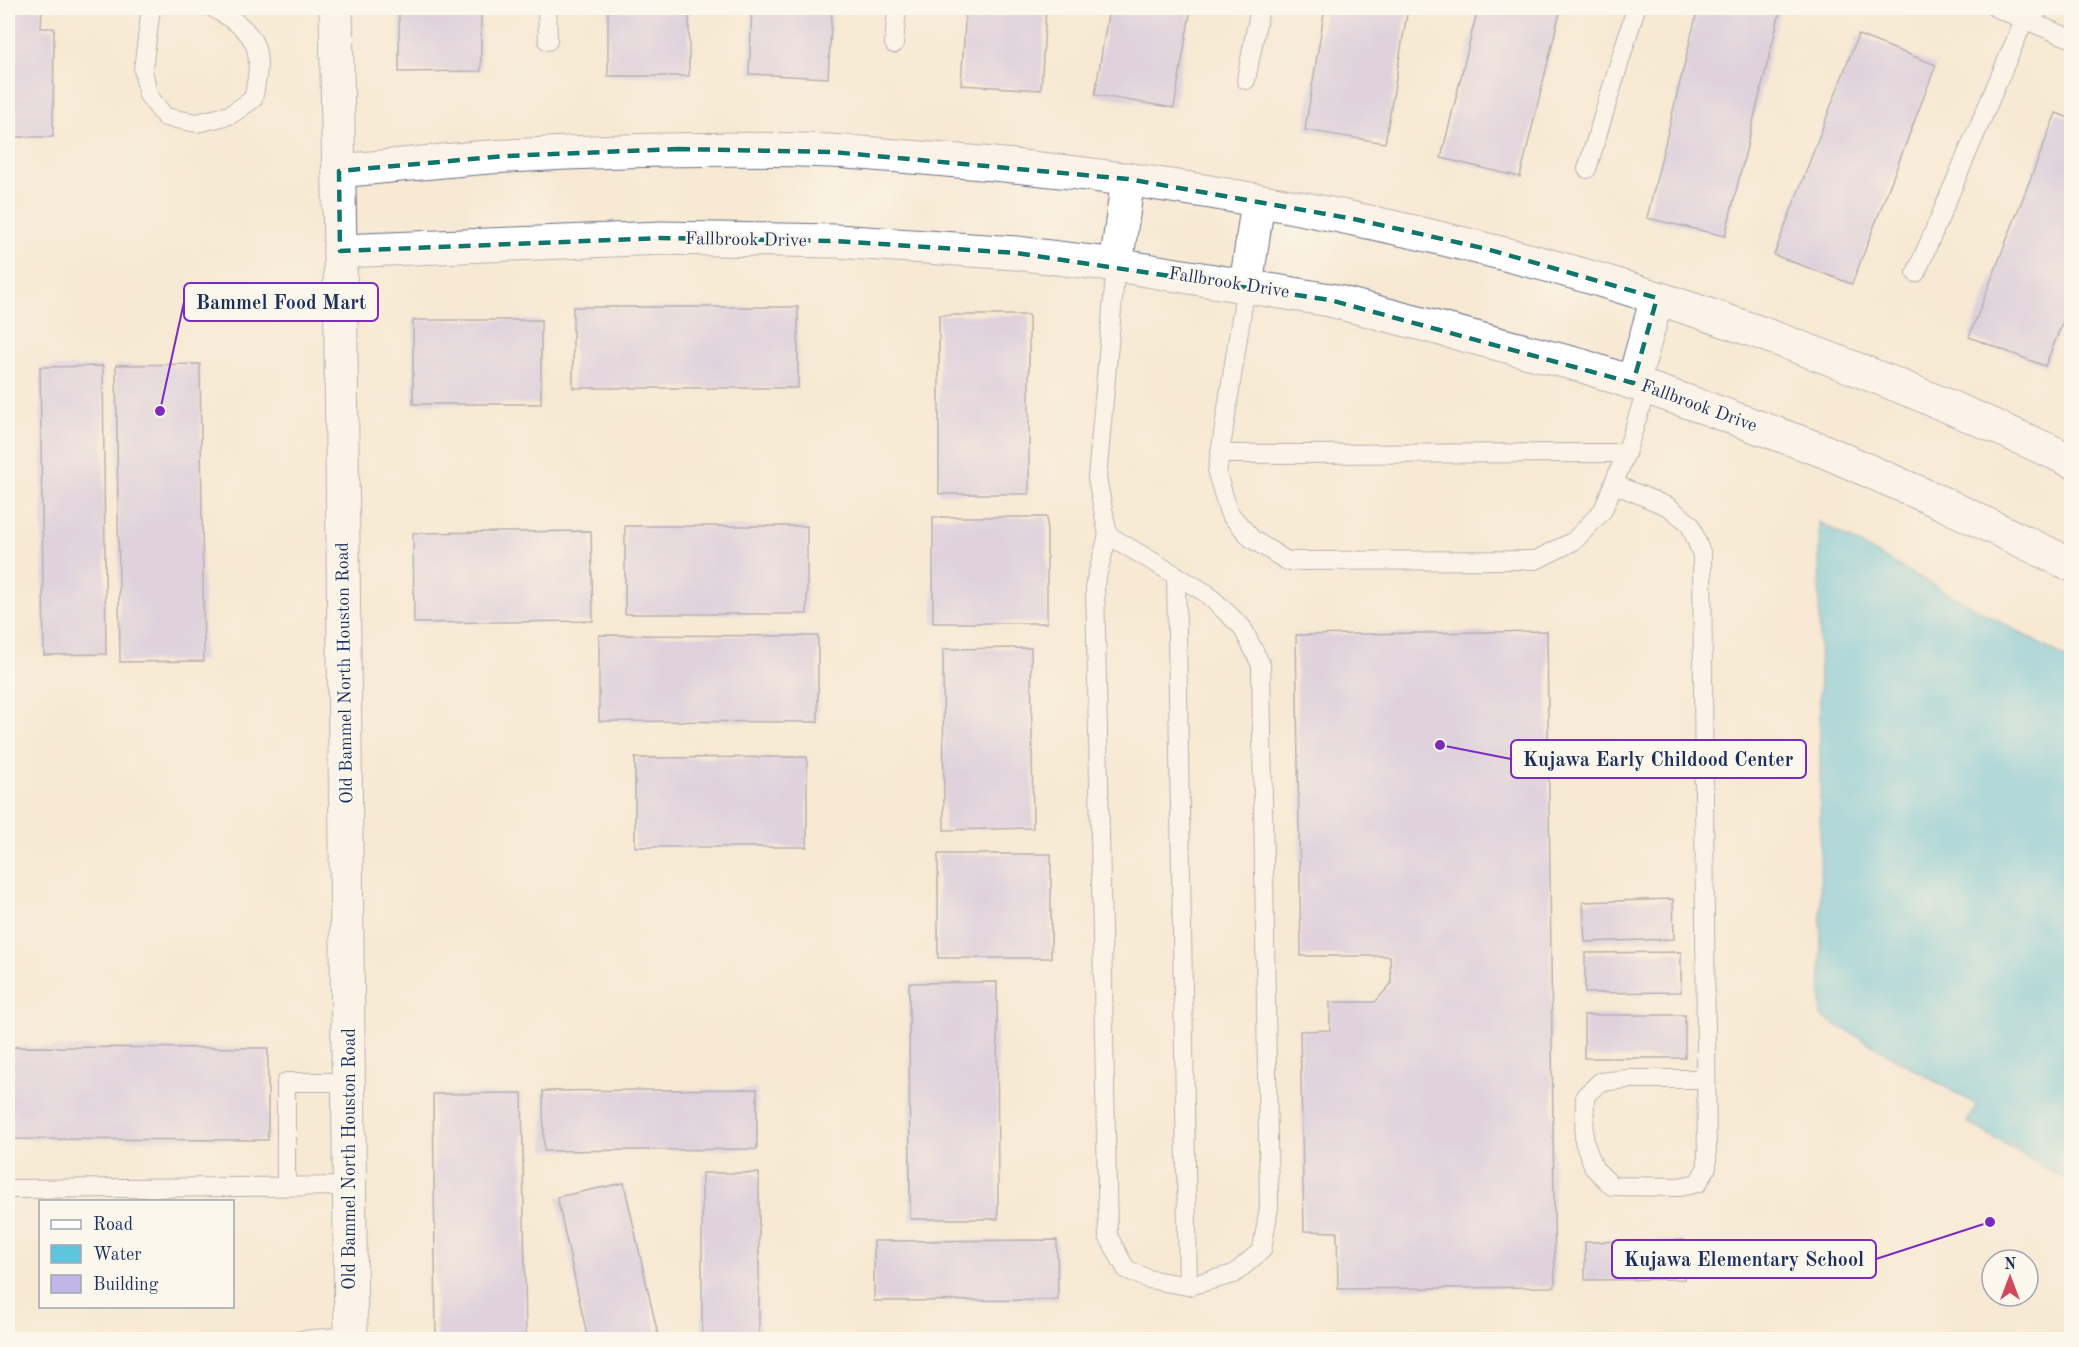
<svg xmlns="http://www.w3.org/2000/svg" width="2079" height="1347" viewBox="0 0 2079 1347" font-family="'Old Standard TT',serif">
	<rect width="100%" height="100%" fill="#fbf7ec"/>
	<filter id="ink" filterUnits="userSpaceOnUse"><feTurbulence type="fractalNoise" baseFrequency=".0167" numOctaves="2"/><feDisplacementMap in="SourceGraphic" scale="12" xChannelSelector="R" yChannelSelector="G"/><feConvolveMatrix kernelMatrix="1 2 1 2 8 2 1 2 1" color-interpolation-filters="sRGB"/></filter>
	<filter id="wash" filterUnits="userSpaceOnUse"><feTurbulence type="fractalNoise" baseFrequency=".008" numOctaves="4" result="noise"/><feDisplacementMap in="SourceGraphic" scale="24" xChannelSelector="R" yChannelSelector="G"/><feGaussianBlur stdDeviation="1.35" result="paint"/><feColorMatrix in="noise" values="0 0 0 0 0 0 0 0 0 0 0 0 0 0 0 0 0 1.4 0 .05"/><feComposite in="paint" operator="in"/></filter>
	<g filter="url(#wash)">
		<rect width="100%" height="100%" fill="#f7e9d3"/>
		<path fill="#5fc4dd" stroke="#3d7a9e" stroke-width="1.5" d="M1819 522 2071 661V1183L1967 1122 1977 1105 1821 1016Z"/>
		<g id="blocks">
			<g fill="#c0b6e8">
				<path d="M8 8H42L41 28H54L53 137H8Z"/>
				<path d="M399 8H481V71L399 72Z"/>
				<rect x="608" y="8" width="81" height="68"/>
				<path d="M752 8H832L828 78 749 74Z"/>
				<path d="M966 8H1046L1041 90 961 85Z"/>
				<path d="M1109 8H1191L1174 108 1095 95Z"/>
				<path d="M1325 8H1408L1385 143 1305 130Z"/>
				<path d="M1478 8H1561L1520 177 1441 158Z"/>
				<path d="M1698 8H1781L1725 236 1647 218Z"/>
				<path d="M1858 35 1936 65 1852 284 1774 255Z"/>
				<path d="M2056 113 2072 119V299L2045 366 1969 337Z"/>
				<rect x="573" y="307" width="225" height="81"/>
				<rect x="939" y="315" width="90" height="179"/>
				<rect x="413" y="320" width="128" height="84"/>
				<path d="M200 364 204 661 120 662 116 365Z"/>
				<path d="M103 366 106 654 44 655 40 367Z"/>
				<rect x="933" y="517" width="114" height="106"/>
				<rect x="625" y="526" width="182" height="88"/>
				<path d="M591 531 593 621 414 623 413 533Z"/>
				<path d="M1547 631 1555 1287 1338 1289 1337 1232 1304 1231 1300 1031 1330 1030V1002H1375L1391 984 1390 956H1301L1296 635Z"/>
				<path d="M599 635 818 636V722L599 721Z"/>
				<path d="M1031 648 1033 828 944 830 943 649Z"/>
				<path d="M807 757V847H635V758Z"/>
				<rect x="938" y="854" width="113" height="104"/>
				<path d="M1673 899 1674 939 1585 942 1583 902Z"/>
				<path d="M1681 952V992L1585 993V953Z"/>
				<path d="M997 982 998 1219H910L909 983Z"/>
				<rect x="1584" y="1015" width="101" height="43"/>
				<path d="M8 1047 268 1048V1140L8 1139Z"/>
				<path d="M757 1089V1149L544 1151 543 1091Z"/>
				<path d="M522 1093 526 1337 436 1338 433 1094Z"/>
				<rect x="702" y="1173" width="57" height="167"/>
				<path d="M624 1183 659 1340H588L557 1197Z"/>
				<path d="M1057 1240 1058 1300 874 1301V1241Z"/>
				<path d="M1684 1240V1279L1585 1280V1242Z"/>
			</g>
		</g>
	</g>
	<g filter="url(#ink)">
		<use href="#blocks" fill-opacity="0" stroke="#687087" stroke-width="1.5"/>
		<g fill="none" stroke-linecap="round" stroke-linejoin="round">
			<g stroke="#687087" stroke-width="20">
				<g id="lane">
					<path d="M151 8 143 69 148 95 165 117 197 123 230 115 253 99C264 49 259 33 213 8"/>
					<path d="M547 8 548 41"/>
					<path d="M1996 8 2072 39"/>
					<path d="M894 44 897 8"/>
					<path d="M1246 80 1260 8"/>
					<path d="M1587 169 1636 8"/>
					<path d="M1916 273 2025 18 2041 8"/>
					<path d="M1246 286 1217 473 1229 513 1252 539 1287 561 1536 560 1574 541 1603 510 1626 453 1647 388"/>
					<path d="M1220 454 1626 453"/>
					<path d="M1614 484 1669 507 1690 524 1702 555 1707 1167 1698 1183 1679 1187 1612 1186 1594 1168 1584 1141 1585 1096 1600 1082 1628 1079H1706"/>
					<path d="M1108 535 1206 593 1242 627 1261 665 1269 1207 1262 1250 1234 1274 1188 1286 1148 1279 1126 1269 1108 1236 1095 583 1108 535 1097 478 1116 265"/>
					<path d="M1176 575 1188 1286"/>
					<path d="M286 1186V1082H349"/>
					<path d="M8 1189 350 1186"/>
					<path d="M301 1340 351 1336"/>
				</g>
			</g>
			<g stroke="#687087" stroke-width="35">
				<g id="secondary">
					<path d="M336 8 340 251 351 1340"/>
					<path d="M339 171C395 166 451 159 508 156 615 150 723 147 830 151 868 153 907 157 946 160 1103 172 1260 197 1414 232 1481 248 1548 264 1613 284 1770 332 1923 392 2072 461"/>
					<path d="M340 251 661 238 836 241 1016 253 1116 265 1330 300 1583 366 1703 407 1824 451 1942 503 2072 565"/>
					<path d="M1116 265 1128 179"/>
					<path d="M1246 286 1258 201"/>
					<path d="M1633 383 1657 298"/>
				</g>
			</g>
			<use href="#lane" stroke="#fff" stroke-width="18"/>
			<use href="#secondary" stroke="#fff" stroke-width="33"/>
		</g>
	</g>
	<path d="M0 0H2079V1347H0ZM678 149 832 152 1128 179 1354 219 1487 249 1657 298 1633 383 1330 300 1016 253 836 241 661 238 340 251 339 171 505 156Z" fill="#f7e9d3" fill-opacity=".55" fill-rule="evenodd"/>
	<path fill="none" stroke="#0f766e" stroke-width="4.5" stroke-dasharray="12 8" stroke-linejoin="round" d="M678 149 832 152 1128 179 1354 219 1487 249 1657 298 1633 383 1330 300 1016 253 836 241 661 238 340 251 339 171 505 156Z"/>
	<g text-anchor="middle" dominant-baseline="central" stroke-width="5" stroke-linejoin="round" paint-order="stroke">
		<g font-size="18" fill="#1b2f5e" stroke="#fbf7ec">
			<text transform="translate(746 240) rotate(1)">Fallbrook Drive</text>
			<text transform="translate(1229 283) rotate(9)">Fallbrook Drive</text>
			<text transform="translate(1699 406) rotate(20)">Fallbrook Drive</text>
			<text transform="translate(345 673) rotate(-91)">Old Bammel North Houston Road</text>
			<text transform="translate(350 1159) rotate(-90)">Old Bammel North Houston Road</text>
		</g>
	</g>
	<path fill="none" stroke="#7b2cbf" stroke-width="2" d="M160 411L184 302M1440 745L1511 759M1990 1222L1876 1259"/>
	<g fill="#7b2cbf" stroke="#fbf7ec" stroke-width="2">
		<circle cx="160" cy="411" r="6"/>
		<circle cx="1440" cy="745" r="6"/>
		<circle cx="1990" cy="1222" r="6"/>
	</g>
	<g fill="#fbf7ec" stroke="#7b2cbf" stroke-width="2">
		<rect x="184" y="283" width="194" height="38" rx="6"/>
		<rect x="1511" y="740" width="295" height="38" rx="6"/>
		<rect x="1612" y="1240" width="264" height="38" rx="6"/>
	</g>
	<g font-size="20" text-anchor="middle" font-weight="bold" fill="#1b2f5e">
		<text x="281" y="309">Bammel Food Mart</text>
		<text x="1658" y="766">Kujawa Early Childood Center</text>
		<text x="1744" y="1266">Kujawa Elementary School</text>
	</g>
	<rect width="2079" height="1347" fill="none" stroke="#fbf7ec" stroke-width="30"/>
	<rect x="39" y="1200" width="195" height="108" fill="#fbf7ec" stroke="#a1a7b3" stroke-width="1.5"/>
	<rect x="51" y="1220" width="30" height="9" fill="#ffffff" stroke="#a1a7b3" stroke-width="1.5"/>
	<text x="93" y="1230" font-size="18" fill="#1b2f5e">Road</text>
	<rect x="51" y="1245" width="30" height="18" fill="#5fc4dd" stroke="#a1a7b3" stroke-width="1.5"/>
	<text x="93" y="1260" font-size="18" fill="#1b2f5e">Water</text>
	<rect x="51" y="1275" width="30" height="18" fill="#c0b6e8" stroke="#a1a7b3" stroke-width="1.5"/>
	<text x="93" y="1290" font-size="18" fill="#1b2f5e">Building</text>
	<g transform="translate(2010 1278)"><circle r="28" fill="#fbf7ec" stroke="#a1a7b3" stroke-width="1.5"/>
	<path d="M0-4.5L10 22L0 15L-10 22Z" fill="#d1495b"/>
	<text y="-9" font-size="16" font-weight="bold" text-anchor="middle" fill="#1b2f5e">N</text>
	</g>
</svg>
